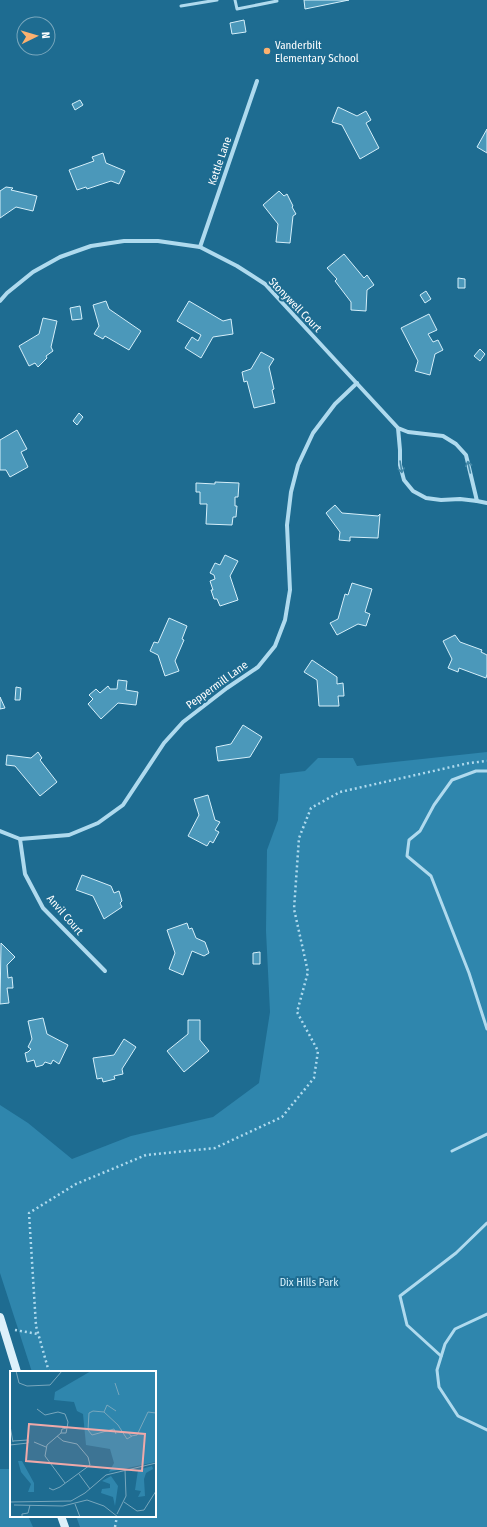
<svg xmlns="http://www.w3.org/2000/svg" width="487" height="1527" viewBox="0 0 487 1527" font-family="'Fira Sans Condensed',sans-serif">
	<rect width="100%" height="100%" fill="#1e6c91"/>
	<g fill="#2f86ad">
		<path d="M487 752V1527H80L76 1516H155V1372H32L0 1273V1105L28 1123 72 1159 131 1136 213 1117 259 1083 270 1012 266 931 267 850 278 820 280 774 305 771 318 758H353L357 766Z"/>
		<path d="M0 1469H9L11 1474V1516H28L33 1527H0Z"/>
	</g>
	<g fill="#4b98ba" stroke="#d5effa">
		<path d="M304 0H349L305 9Z"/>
		<path d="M244 20 246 32 232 34 230 23Z"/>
		<path d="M80 100 83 105 75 110 72 104Z"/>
		<path d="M338 107 357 116 366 111 371 120 366 123 379 148 360 159 342 125 332 122Z"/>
		<path d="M487 129V153L477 147Z"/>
		<path d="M103 153 106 163 125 171 119 184 111 181 87 189 86 187 77 190 69 170 94 161 92 157Z"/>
		<path d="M6 187 13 188 11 190 37 196 33 211 16 207 0 218V191Z"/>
		<path d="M279 191 284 196 287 194 293 206 292 207 296 214 293 216 290 243 276 242 278 224 263 205Z"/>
		<path d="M344 254 364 278 367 275 374 285 367 290 366 311 351 310V302L335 281 337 279 327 268Z"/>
		<path d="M458 278 465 279V288H458Z"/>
		<path d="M426 291 431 299 425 303 420 295Z"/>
		<path d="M106 301 109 309 141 331 129 350 105 336 103 339 94 334 99 326 93 305Z"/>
		<path d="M189 301 223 321 231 319 233 334 213 337 201 358 185 348 192 337 198 341 201 335 177 321Z"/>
		<path d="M80 306 82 319 72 320 70 308Z"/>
		<path d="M429 314 437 330 428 334 433 342 438 340 443 350 435 354 430 375 415 371 418 361 401 328Z"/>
		<path d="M43 318 57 321 51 347 53 351 46 356 47 358 38 367 35 363 29 366 19 346 39 334Z"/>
		<path d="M480 349 485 354 480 361 474 356Z"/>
		<path d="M261 352 274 359 269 367 274 389 272 390 275 403 254 408 247 381 244 382 242 372 251 369Z"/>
		<path d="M79 413 83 417 77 425 73 421Z"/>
		<path d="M17 430 27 449 21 452 28 467 10 477 6 470H0V440Z"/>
		<path d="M215 482 239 483 238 497H235V506H237L236 517H233L232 525 206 524 207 504H200V492H196V483L215 484Z"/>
		<path d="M335 505 342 513 378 516 380 514 378 538 350 537V541L339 540 340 532 326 513Z"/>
		<path d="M225 555 238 561 230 576 238 600 220 606 217 599H214L211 590H213L210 581 215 579 214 575 210 573 215 563 220 565Z"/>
		<path d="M352 583 372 589 365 612 370 614 366 626 358 624 337 635 330 623 338 619 345 594 348 595Z"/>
		<path d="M169 618 187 626 182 639 184 640 175 661 179 671 165 676 158 655 150 651 154 642 158 643Z"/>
		<path d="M455 635 460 642 482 650 481 652 487 655V674L486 678 459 668 458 672 448 668 452 659 443 641Z"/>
		<path d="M312 660 337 677V684L343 683 344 696H338L339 706H319L317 680 304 672Z"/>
		<path d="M118 680 127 681 126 690 138 692 136 705 118 703 101 719 88 704 93 699 89 695 96 689 100 693 108 686 110 689H117Z"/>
		<path d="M16 687 21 688 20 700H15Z"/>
		<path d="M0 697 5 708 0 709Z"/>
		<path d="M243 725 262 737 250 757 218 761 216 747 231 744Z"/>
		<path d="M38 752 42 758 40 760 57 782 40 796 15 766 6 765 7 755 31 758Z"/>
		<path d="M208 795 215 820 220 822 215 830 219 832 213 843 210 841 207 846 188 836 199 815 194 799Z"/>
		<path d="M82 875 111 886 114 893 119 891 122 901 120 903 122 907 104 919 93 896 76 890Z"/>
		<path d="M187 923 189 929 192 928 196 938 205 942 209 953 204 956 192 951 183 975 169 969 175 953 167 930Z"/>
		<path d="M1 943 15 957 7 965 8 978 12 977 13 988H7L9 1003 0 1004Z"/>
		<path d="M260 952V964H253V953Z"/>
		<path d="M43 1018 47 1034 68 1045 59 1064 53 1060 51 1064 45 1062 43 1065 36 1067 34 1060 27 1062 25 1053 28 1052 31 1049 28 1047 32 1039 28 1021Z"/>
		<path d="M188 1020H200V1040L209 1051 184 1072 167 1051 188 1034Z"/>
		<path d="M124 1039 136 1047 122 1069 123 1074 114 1076 115 1079 103 1082 102 1078 97 1079 93 1058 114 1055Z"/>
	</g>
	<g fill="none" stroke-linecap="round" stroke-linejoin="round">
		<g stroke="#afdaee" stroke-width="2.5" stroke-dasharray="2 3" stroke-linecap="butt">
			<path d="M15 1330 38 1334"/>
			<path d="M49 1372 36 1326 29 1213 76 1184 146 1155 215 1148 282 1117 314 1078 318 1051 297 1012 308 972 294 909 299 838 311 808 340 792 469 763 487 761"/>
			<path d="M115 1527 117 1516"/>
		</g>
		<g stroke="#afdaee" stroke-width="3">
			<path d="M235 0 237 9 277 1 276 0"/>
			<path d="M181 6 217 0"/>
			<path d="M487 771H476L452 780 434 805 420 831 409 840 407 856 431 876 469 973 487 1029"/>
			<path d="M452 1151 487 1134"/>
			<path d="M487 1314 455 1329 445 1344 437 1370 439 1387 458 1416 487 1430"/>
			<path d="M441 1356 407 1325 400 1296 456 1253 487 1223"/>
		</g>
		<g stroke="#afdaee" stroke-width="4">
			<path d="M200 247 257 81"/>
			<path d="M0 301 7 293 33 272 60 257 91 246 124 241H158L200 247 237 266 265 284 398 428 408 432 443 436 456 444 466 455 477 501 460 499 441 500 426 498 413 491 404 480 400 465V450L398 428"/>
			<path d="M477 501 487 503"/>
			<path d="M0 831 20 839 69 835 98 823 123 805 164 743 183 722 227 688 258 667 275 646 285 620 290 590 287 525 291 492 298 465 313 433 335 404 357 383"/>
			<path d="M20 839 25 874 43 908 105 971"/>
		</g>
		<g stroke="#dcf0fa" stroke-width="8">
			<path d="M0 1317 17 1372"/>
			<path d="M61 1516 65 1527"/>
		</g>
	</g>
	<defs><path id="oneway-shaft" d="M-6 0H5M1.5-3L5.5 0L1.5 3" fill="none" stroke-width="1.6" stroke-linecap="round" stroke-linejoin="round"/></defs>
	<g stroke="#4288a8">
		<use href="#oneway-shaft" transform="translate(401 467) rotate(81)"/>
		<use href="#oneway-shaft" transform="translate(469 467) rotate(-103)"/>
	</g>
	<circle fill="#fcb16f" stroke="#1e6c91" stroke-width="1.5" cx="267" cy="51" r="4"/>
	<g text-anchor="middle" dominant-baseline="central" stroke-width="4" stroke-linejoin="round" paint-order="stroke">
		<g font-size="11" fill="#fff" stroke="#1e6c91" text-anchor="start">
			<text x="275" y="45">Vanderbilt<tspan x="275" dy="13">Elementary School</tspan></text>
		</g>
		<g font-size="11" fill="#fff" stroke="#1e6c91">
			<text transform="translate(220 161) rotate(-71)">Kettle Lane</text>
			<text transform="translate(295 305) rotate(46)">Stonywell Court</text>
			<text transform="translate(217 685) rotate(-36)">Peppermill Lane</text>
			<text transform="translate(65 915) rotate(49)">Anvil Court</text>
		</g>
		<g font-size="11" fill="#d5effa" stroke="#1e6c91">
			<text x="309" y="1282">Dix Hills Park</text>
		</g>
	</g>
	<g transform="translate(10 1371)">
		<rect width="146" height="146" fill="#1e6c91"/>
		<path d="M81 0H146V91L99 101 104 92 100 78 76 74 73 43 67 40 64 31 44 29 45 21ZM8 90H12L24 112V121H18L21 113 11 101ZM142 95 143 98 136 102 134 108 135 125 128 126 131 120 125 119 128 99ZM101 105 108 115 105 135 103 126 91 122 92 118 100 117V113L92 110Z" fill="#2f86ad"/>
		<path fill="none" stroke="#78a7bd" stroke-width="1" d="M6 0 9 12 17 15 40 14 52 0M105 12 109 24M27 38 35 44 48 41 55 43 58 51 57 57M94 41 97 34 106 40M0 55 3 71M118 61 121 65 127 64 138 41 146 42M51 62 52 58 57 57 56 62H51L37 74 35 85 55 112M106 63 104 58 82 64 78 59 79 42 83 40 94 41 108 54 117 68 122 65M24 71 36 76M0 74 18 72V69L3 70M69 103 80 118M39 117 43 119 50 116 80 94 78 86 67 73 53 70 47 65M0 131 61 130 75 122 96 104 146 92M114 131 127 140 134 139 146 120M65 133 70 146M4 134 53 135 77 129 94 135 108 146M107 143 116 125 115 99M12 146V143L18 142 20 134"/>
		<path fill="#efa9a9" fill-opacity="0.15" stroke="#efa9a9" stroke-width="2" d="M19 53 135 63 132 100 16 90Z"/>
		<rect width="146" height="146" fill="none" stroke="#fff" stroke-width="2"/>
	</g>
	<g transform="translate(36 36) rotate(85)"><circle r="19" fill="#1e6c91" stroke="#78a7bd"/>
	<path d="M0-3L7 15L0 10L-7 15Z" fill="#fcb16f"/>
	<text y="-6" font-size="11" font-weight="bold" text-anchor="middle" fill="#ffffff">N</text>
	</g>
</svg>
